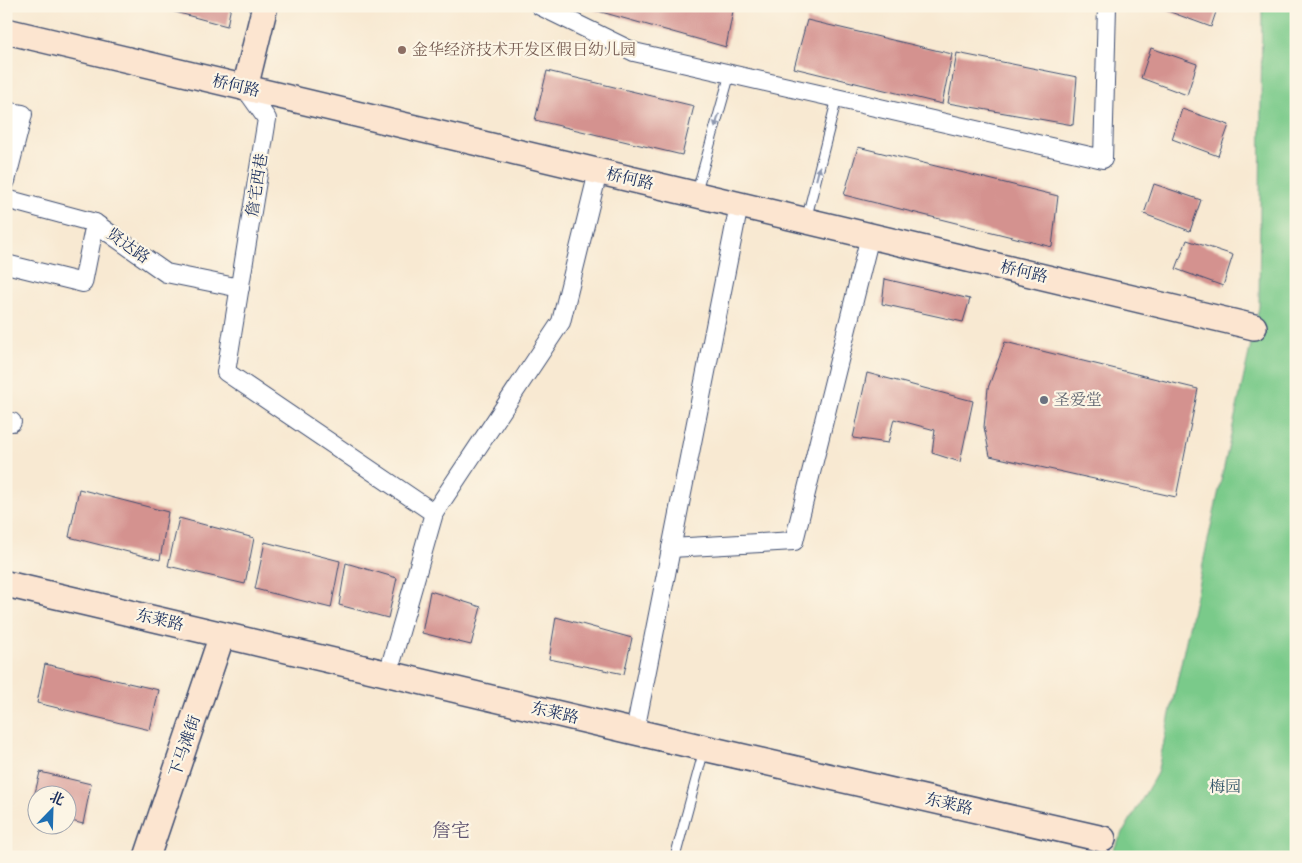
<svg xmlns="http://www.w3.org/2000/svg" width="1302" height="863" viewBox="0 0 1302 863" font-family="'IM FELL Double Pica','Noto Serif SC',serif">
	<rect width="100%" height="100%" fill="#fcf5e5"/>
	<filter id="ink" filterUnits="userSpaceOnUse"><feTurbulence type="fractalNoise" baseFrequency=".02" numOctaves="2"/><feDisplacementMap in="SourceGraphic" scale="10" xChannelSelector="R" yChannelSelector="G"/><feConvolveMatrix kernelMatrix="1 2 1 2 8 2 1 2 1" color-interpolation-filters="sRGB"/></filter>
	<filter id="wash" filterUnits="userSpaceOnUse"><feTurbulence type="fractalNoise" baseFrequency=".0096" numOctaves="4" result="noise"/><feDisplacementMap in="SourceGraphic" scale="20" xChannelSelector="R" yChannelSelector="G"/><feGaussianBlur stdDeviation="1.12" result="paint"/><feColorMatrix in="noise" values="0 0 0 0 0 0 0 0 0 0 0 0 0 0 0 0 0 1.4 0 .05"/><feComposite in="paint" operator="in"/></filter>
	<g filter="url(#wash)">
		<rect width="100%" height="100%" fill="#f8e9d2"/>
		<path fill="#7aca8a" stroke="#4a7c74" d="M1262 6H1296V857H1109L1157 773 1259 307Z"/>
		<g id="blocks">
			<g fill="#d4928f">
				<path d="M153 6H231L227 26Z"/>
				<path d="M580 6H734L726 47Z"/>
				<path d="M1166 6H1218L1211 27 1165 10Z"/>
				<path d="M807 20 952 54 942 104 794 68Z"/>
				<path d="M1151 48 1197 64 1187 95 1141 78Z"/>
				<path d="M957 53 1077 77 1073 125 948 103Z"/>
				<path d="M547 71 694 106 682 155 535 120Z"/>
				<path d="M1182 109 1229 125 1218 156 1172 139Z"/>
				<path d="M858 147 1058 196 1052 247 844 195Z"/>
				<path d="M1154 184 1201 200 1190 231 1144 214Z"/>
				<path d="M1187 240 1233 255 1223 286 1176 269Z"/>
				<path d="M885 279 970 299 963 322 882 304Z"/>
				<path d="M1005 342 1198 389 1176 497 990 456 984 427 988 388Z"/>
				<path d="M867 373 973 401 960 462 932 453 935 430 894 419 888 443 853 438Z"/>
				<path d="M79 489 168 512 160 560 69 537Z"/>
				<path d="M179 518 254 538 245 584 168 566Z"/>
				<path d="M265 542 340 561 331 608 255 589Z"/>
				<path d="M346 563 397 578 388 618 339 605Z"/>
				<path d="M430 591 481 607 471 645 422 633Z"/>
				<path d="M556 617 632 638 624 674 549 659Z"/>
				<path d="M45 664 159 690 150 730 37 703Z"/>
				<path d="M40 772 91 784 83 824 68 820V796H38V812L31 810Z"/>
			</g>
		</g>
	</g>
	<g filter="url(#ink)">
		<use href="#blocks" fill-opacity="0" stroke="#3c4b6f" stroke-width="1"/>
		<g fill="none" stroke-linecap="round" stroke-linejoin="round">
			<g stroke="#3c4b6f" stroke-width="11">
				<g id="lane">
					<path d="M696 194 730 74"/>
					<path d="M806 220 837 98"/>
					<path d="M675 857 704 750"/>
				</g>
			</g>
			<g stroke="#3c4b6f" stroke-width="20">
				<g id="street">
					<path d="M540 6 634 52 1103 159 1107 6"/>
					<path d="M245 88 267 119 226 372 434 513"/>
					<path d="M6 111 23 114 6 181"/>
					<path d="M6 199 95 223"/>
					<path d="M6 264 83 283 95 223 166 273 240 288"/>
					<path d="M6 421 12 422"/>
					<path d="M671 548 794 541 870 236"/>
					<path d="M388 674 434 513 561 322 598 172"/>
					<path d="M635 731 739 205"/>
				</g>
			</g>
			<g stroke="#3c4b6f" stroke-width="28">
				<g id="secondary">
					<path d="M6 31 1254 327"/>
					<path d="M245 88 265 6"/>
					<path d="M6 584 704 748 1103 839"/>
					<path d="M147 857 222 635"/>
				</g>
			</g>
			<use href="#lane" stroke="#fff" stroke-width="9"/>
			<use href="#street" stroke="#fff" stroke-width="18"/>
			<use href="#secondary" stroke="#fce5d0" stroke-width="25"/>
		</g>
		<defs><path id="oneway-solid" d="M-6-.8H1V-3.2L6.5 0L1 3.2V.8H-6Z" transform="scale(1.25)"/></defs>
		<g fill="#8d97ae">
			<use href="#oneway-solid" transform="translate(717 121) rotate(106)"/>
			<use href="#oneway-solid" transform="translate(818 173) rotate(-76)"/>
		</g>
	</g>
	<circle fill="#8d6e63" stroke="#fcf5e5" stroke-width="2" cx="402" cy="50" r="5"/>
	<circle fill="#6b7280" stroke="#fcf5e5" stroke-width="2" cx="1044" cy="400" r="5"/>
	<g text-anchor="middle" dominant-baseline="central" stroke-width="4.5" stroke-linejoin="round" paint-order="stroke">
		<g font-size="16" fill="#785e54" stroke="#fcf5e5" text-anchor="start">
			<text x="412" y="50">金华经济技术开发区假日幼儿园</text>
		</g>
		<g font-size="16" fill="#1b2f5e" stroke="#fcf5e5">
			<text transform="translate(236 86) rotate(13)">桥何路</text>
			<text transform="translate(630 179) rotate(13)">桥何路</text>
			<text transform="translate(257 185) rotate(-81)">詹宅西巷</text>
			<text transform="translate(128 246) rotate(35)">贤达路</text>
			<text transform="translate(1024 272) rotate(13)">桥何路</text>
			<text transform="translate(160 620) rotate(13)">东莱路</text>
			<text transform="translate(555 713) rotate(13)">东莱路</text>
			<text transform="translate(185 746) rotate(-71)">下马滩街</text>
			<text transform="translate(949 804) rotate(13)">东莱路</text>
		</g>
		<g font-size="16" fill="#5b616d" stroke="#fcf5e5" text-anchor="start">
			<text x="1054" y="400">圣爱堂</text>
		</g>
		<g font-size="16" fill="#335669" stroke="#fcf5e5">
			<text x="1225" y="787">梅园</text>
		</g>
		<g font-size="19" fill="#5c526f" stroke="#fcf5e5">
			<text x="451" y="831">詹宅</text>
		</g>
	</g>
	<rect width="1302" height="863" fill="none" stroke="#fcf5e5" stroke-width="25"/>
	<g transform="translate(52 810) rotate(23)"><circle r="24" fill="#fcf5e5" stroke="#a2a6af"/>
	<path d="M0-4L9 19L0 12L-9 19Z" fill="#1f6fb2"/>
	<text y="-8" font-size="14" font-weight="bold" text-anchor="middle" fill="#1b2f5e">北</text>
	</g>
</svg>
